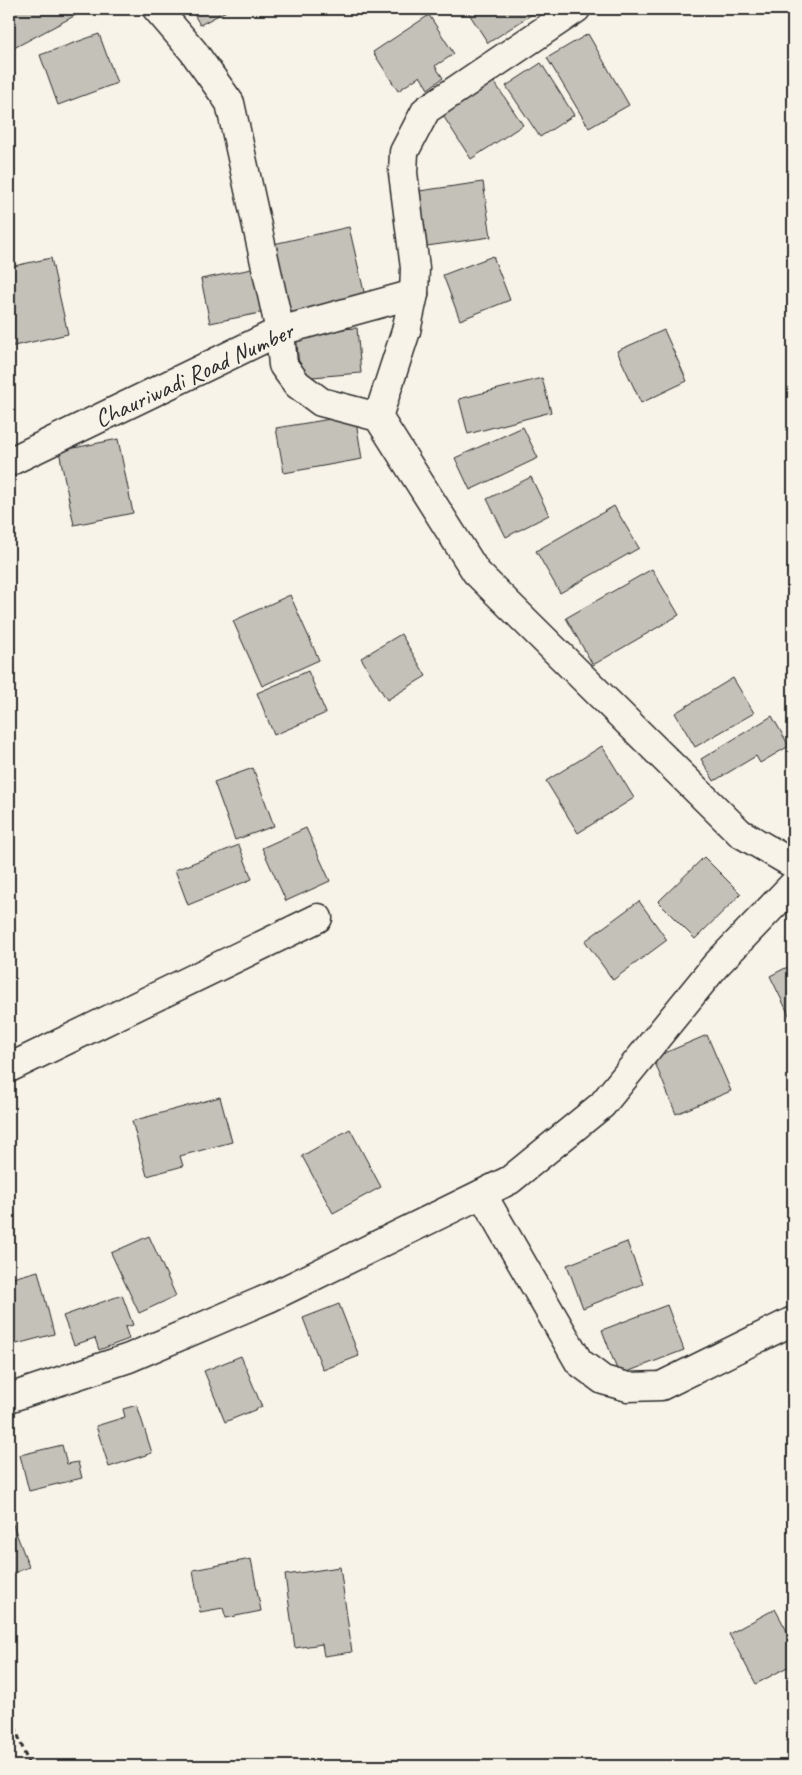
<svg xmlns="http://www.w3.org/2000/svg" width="802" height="1775" viewBox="0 0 802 1775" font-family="Caveat,sans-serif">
	<rect width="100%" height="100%" fill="#f7f3e8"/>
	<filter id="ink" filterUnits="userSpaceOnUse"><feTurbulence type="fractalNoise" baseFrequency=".02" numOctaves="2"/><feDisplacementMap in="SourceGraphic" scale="10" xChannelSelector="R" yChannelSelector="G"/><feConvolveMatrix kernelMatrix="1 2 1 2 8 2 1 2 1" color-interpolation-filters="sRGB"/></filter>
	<g filter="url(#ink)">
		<g fill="#c4c1b9" stroke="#2b2b2b">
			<path d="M9 9H73L76 15 12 49 9 44Z"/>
			<path d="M191 9H230L200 25Z"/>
			<path d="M466 9H540L488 43Z"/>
			<path d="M429 15 454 54 435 66 443 78 428 89 420 76 398 91 373 52Z"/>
			<path d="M99 34 117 83 58 105 40 55Z"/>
			<path d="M588 34 629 105 589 128 547 58Z"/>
			<path d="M541 63 574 115 540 137 506 86Z"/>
			<path d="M493 80 523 125 471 159 442 114Z"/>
			<path d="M483 182 491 237 427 246 419 191Z"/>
			<path d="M349 227 365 296 285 314 269 245Z"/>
			<path d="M493 256 510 300 460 320 443 275Z"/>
			<path d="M51 258 68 334 9 347V267Z"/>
			<path d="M262 267 270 311 210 323 201 279Z"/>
			<path d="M357 328 361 373 300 378 296 332Z"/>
			<path d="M664 330 687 381 641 403 617 351Z"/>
			<path d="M542 378 551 412 468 434 459 399Z"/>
			<path d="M355 415 362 459 284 473 276 428Z"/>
			<path d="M523 427 538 458 470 490 455 458Z"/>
			<path d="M118 439 133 513 74 525 59 451Z"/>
			<path d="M531 477 549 515 506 537 487 499Z"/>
			<path d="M614 506 639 548 560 593 536 551Z"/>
			<path d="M652 569 679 615 593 665 566 618Z"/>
			<path d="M290 595 319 660 262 686 233 621Z"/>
			<path d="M401 634 426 676 387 700 361 658Z"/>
			<path d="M308 671 326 713 274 735 257 693Z"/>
			<path d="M733 678 754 713 695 747 675 713Z"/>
			<path d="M772 716 789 746 760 763 756 756 714 781 701 759Z"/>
			<path d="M602 746 634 798 578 833 546 781Z"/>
			<path d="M253 768 274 826 235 840 214 782Z"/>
			<path d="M306 828 330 881 286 901 262 848Z"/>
			<path d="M239 845 252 879 188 905 175 870Z"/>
			<path d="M704 857 741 894 695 939 658 902Z"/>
			<path d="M639 901 667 940 613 980 585 941Z"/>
			<path d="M793 964V1023L770 976Z"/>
			<path d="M707 1035 731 1091 676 1114 653 1058Z"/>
			<path d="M220 1097 232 1142 180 1156 183 1166 147 1176 132 1121Z"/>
			<path d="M350 1129 381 1187 333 1213 302 1156Z"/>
			<path d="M149 1236 176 1296 139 1313 111 1253Z"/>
			<path d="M627 1242 643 1284 583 1308 567 1265Z"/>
			<path d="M38 1271 54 1334 9 1346V1279Z"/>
			<path d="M122 1295 133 1325 125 1327 129 1339 99 1350 95 1338 74 1345 63 1316Z"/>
			<path d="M339 1304 359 1356 323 1370 303 1318Z"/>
			<path d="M667 1305 684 1350 619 1375 602 1330Z"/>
			<path d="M241 1356 262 1407 225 1422 204 1371Z"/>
			<path d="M137 1405 152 1453 109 1467 96 1426 125 1417 123 1409Z"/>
			<path d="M62 1445 67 1464 78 1462 82 1478 29 1491 20 1455Z"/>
			<path d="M12 1522 29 1567 9 1575V1524Z"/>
			<path d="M251 1559 261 1611 226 1618 223 1608 200 1612 193 1570Z"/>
			<path d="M340 1567 352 1652 324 1656 322 1644 295 1648 285 1575Z"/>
			<path d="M775 1609 793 1642V1664L756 1684 729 1634Z"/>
		</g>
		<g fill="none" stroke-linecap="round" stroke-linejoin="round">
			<g stroke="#2b2b2b" stroke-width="31">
				<g id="minor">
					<path d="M157 9 193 51 230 103 280 331 283 365 297 384 321 402 378 417 476 572 740 833 793 864"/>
					<path d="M378 417 406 331 414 294 415 268 403 173 404 152 426 110 576 9"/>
					<path d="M9 462 280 331 414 294"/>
					<path d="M9 1068 318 918"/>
					<path d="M482 1194 579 1362 603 1380 628 1387 661 1386 793 1321"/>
				</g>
			</g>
			<g stroke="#2b2b2b" stroke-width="31">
				<path id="major" d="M9 1398 129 1358 269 1298 510 1180 602 1105 715 966 793 885"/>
			</g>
			<path stroke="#2b2b2b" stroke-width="3" stroke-dasharray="5 4" stroke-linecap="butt" d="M9 1710 29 1766"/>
			<use href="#minor" stroke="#f7f3e8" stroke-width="28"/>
			<use href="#major" stroke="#f7f3e8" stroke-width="28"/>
		</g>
	</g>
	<g text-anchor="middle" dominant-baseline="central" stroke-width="4" stroke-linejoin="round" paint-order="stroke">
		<g font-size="25" fill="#2b2b2b" stroke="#f7f3e8">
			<text transform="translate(194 375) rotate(-25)">Chauriwadi Road Number</text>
		</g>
	</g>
	<rect width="802" height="1775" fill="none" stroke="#f7f3e8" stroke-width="30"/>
	<rect x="15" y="15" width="772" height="1745" fill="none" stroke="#2b2b2b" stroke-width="2" filter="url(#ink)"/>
</svg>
